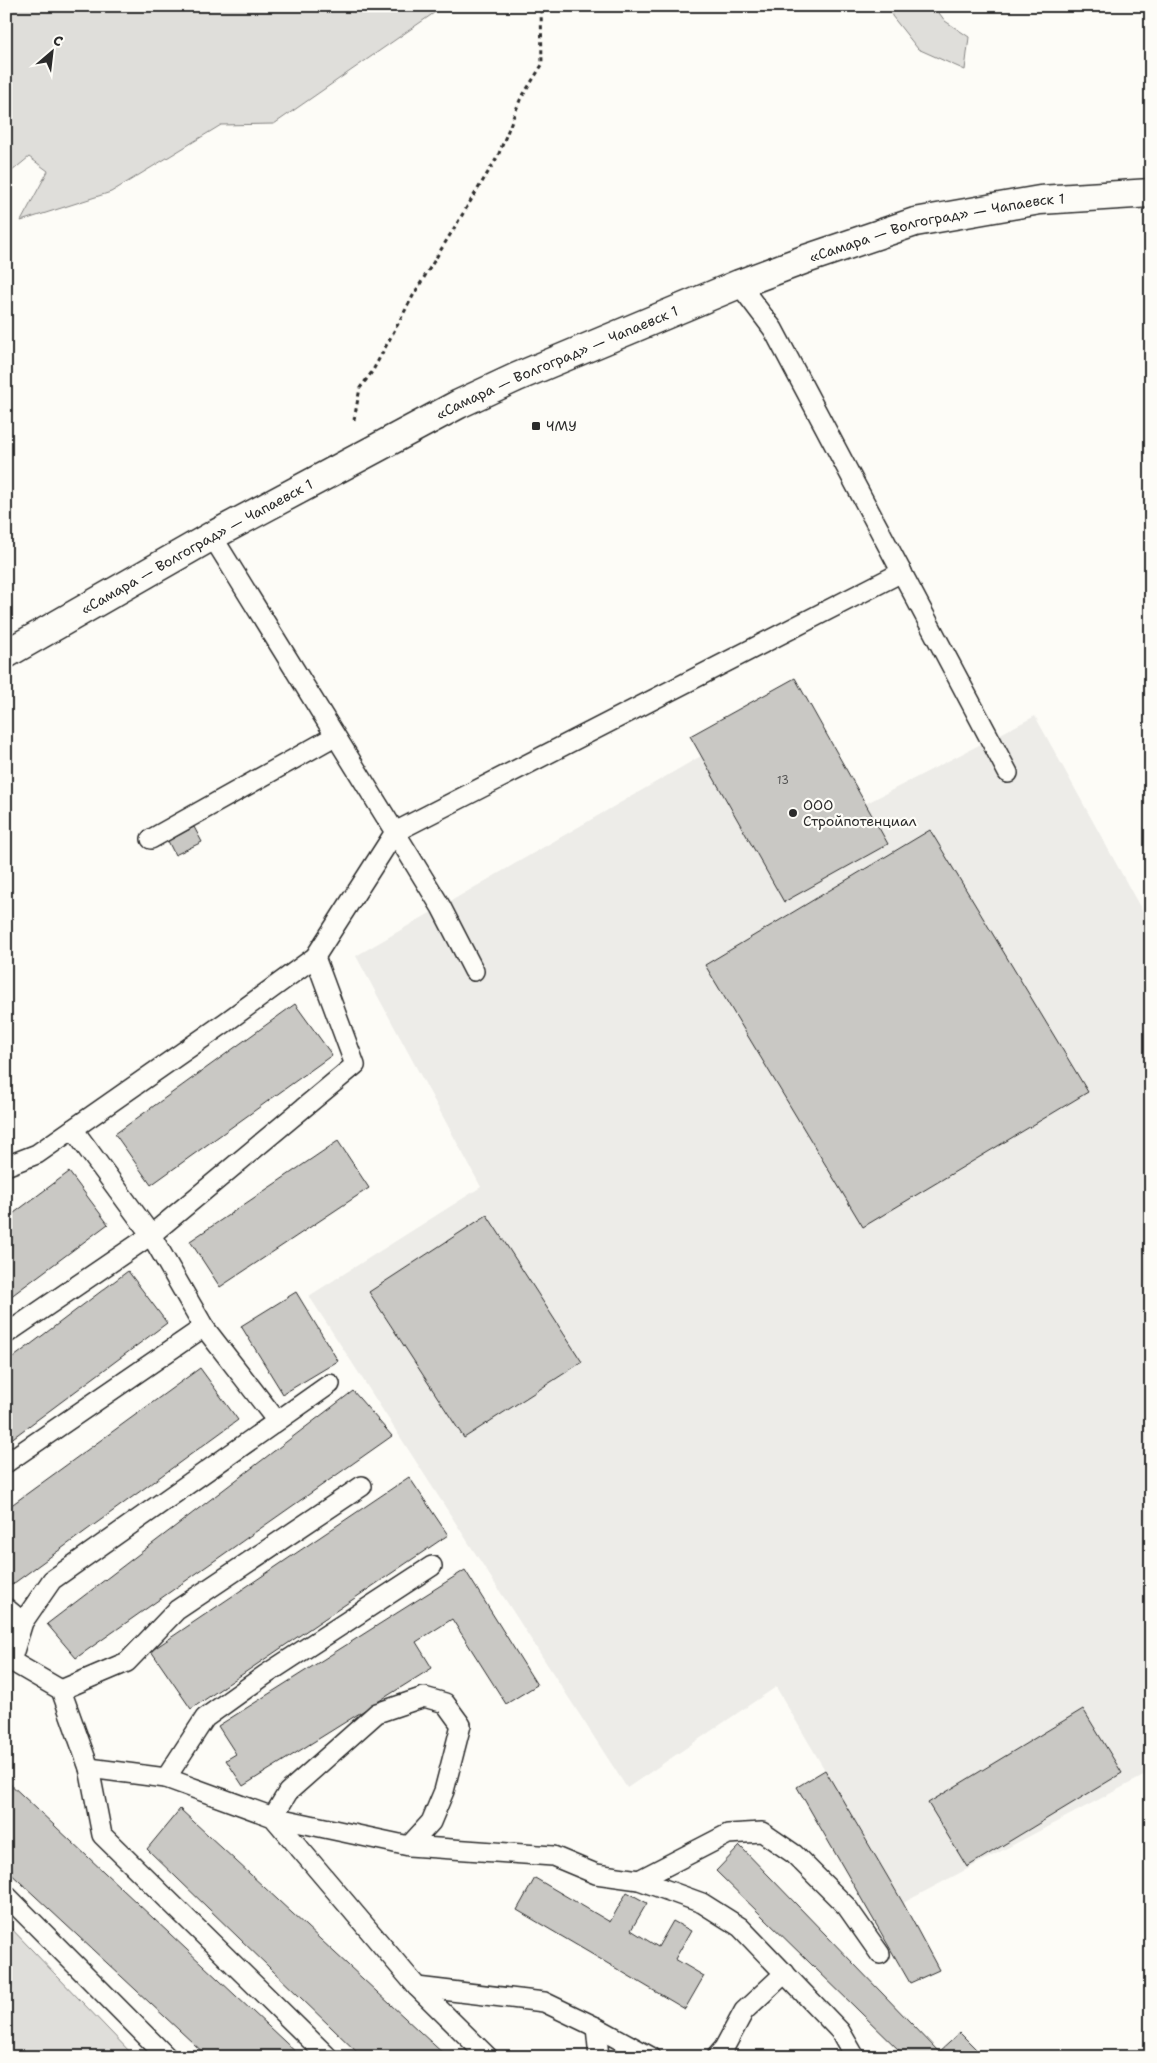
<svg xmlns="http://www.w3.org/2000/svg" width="1157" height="2063" viewBox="0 0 1157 2063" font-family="'Shantell Sans',sans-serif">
	<rect width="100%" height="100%" fill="#fdfcf7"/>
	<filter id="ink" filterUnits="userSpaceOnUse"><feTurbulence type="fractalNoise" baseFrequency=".02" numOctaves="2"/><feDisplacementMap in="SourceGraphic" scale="10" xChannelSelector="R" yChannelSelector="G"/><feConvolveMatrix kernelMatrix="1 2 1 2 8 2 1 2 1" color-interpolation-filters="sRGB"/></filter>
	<g filter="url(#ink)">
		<path fill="#edece8" d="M1035 716 1151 927V1772L903 1903 776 1687 627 1788 309 1296 481 1187 356 956 701 756 690 736 865 804Z"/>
		<g fill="#dfdeda" stroke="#858482">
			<path d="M6 6H444L274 124 221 125 111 192 21 221 48 171 29 157 6 176Z"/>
			<path d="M890 6H934L945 21 969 37 965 70 918 49 892 16Z"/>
			<path d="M6 1923 133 2055 134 2057H6Z"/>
		</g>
		<g fill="#c9c8c4" stroke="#2b2b2b">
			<path d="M795 678 888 844 784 902 690 736Z"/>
			<path d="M194 827 202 842 175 855 168 841Z"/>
			<path d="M930 830 1088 1092 863 1227 705 965Z"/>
			<path d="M295 1004 332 1055 151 1185 115 1134Z"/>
			<path d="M338 1141 369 1188 220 1287 190 1241Z"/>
			<path d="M69 1172 108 1224 6 1300V1219Z"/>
			<path d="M487 1215 582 1362 464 1438 369 1292Z"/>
			<path d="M128 1271 167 1323 6 1443V1363Z"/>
			<path d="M296 1292 338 1361 283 1394 241 1326Z"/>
			<path d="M200 1368 238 1420 6 1589V1509Z"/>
			<path d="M353 1391 392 1436 76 1658 47 1624Z"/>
			<path d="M409 1477 448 1535 191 1709 151 1651Z"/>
			<path d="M465 1570 537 1685 506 1704 452 1619 416 1642 432 1668 243 1786 226 1760 236 1754 218 1726Z"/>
			<path d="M1083 1709 1122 1773 967 1867 928 1803Z"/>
			<path d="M825 1770 903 1903 939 1970 910 1983 797 1787Z"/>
			<path d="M6 1780 301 2057H208L6 1869Z"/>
			<path d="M180 1809 447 2057H362L147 1849Z"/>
			<path d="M740 1846 939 2052 960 2033 984 2057H906L716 1871Z"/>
			<path d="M535 1878 610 1922 627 1892 647 1903 631 1930 658 1947 673 1921 691 1931 675 1959 704 1976 685 2009 517 1910Z"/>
		</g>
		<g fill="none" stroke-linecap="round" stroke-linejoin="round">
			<g stroke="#2b2b2b" stroke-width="22">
				<g id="service">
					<path d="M739 284 773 329 1008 773"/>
					<path d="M212 536 395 832 902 572"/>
					<path d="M151 839 335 736"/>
					<path d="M73 1129 151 1235 204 1327 277 1421"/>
					<path d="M6 1166 37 1154 226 1022 315 957 395 832 441 907 474 971"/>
					<path d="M6 1334 151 1235 355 1065 315 957"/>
					<path d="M6 1463 204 1327"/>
					<path d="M6 1608 23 1622"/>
					<path d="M6 1661H11L61 1690 89 1768 102 1835 328 2057"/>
					<path d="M11 1661 23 1622 52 1580 330 1384"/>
					<path d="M61 1690 127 1662 177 1610 362 1486"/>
					<path d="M89 1768 166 1778 273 1817 417 1987 488 2057"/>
					<path d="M166 1778 205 1718 265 1675 432 1566"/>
					<path d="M409 1846 431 1822 444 1791 461 1725 445 1703 424 1697 377 1713 288 1792 273 1817 409 1846 553 1856 596 1874 639 1880 702 1903 740 1927 840 2031 855 2057"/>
					<path d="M639 1880 728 1834 762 1832 794 1854 847 1907 880 1954"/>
					<path d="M6 1895 167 2057"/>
					<path d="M417 1987 544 2002 596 2027 651 2057"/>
					<path d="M596 2027 599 2057"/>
					<path d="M716 2057 724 2048 744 2011 785 1973"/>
				</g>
			</g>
			<g stroke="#2b2b2b" stroke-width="31">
				<g id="secondary">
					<path id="s1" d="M6 654 212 536 459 404 517 377 739 284 806 259 915 222 1040 200 1151 193"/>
				</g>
			</g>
			<path stroke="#2b2b2b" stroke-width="3" stroke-dasharray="4 4" stroke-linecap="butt" d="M354 420 360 388 372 372 414 294 498 156 520 100 542 65 541 6"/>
			<use href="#service" stroke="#fdfcf7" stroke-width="19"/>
			<use href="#secondary" stroke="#fdfcf7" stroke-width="28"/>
		</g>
	</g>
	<g fill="#2b2b2b" stroke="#fdfcf7" stroke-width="2">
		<rect x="531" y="421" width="10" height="10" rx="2.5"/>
		<circle cx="793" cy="813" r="5"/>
	</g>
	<g text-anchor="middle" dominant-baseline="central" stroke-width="4.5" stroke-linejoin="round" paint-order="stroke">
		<g font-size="11" fill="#525251">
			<text x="783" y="780">13</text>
		</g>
		<g font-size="14" fill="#2b2b2b" stroke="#fdfcf7">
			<text stroke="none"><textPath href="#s1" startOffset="1029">«Самара — Волгоград» — Чапаевск 1</textPath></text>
			<text stroke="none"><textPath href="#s1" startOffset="624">«Самара — Волгоград» — Чапаевск 1</textPath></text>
			<text stroke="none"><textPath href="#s1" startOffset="219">«Самара — Волгоград» — Чапаевск 1</textPath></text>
		</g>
		<g font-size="14" fill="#2b2b2b" stroke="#fdfcf7" text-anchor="start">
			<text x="546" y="426">ЧМУ</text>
			<text x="803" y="805">ООО<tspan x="803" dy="16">Стройпотенциал</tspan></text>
		</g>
	</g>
	<rect width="1157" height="2063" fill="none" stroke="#fdfcf7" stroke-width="25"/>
	<rect x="12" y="12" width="1132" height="2038" fill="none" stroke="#2b2b2b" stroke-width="2" filter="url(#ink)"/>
	<g transform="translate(52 52) rotate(28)" stroke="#fdfcf7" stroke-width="4" paint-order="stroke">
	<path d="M0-4L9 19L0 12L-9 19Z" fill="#2b2b2b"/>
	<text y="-8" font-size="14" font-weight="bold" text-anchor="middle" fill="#2b2b2b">С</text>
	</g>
</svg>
